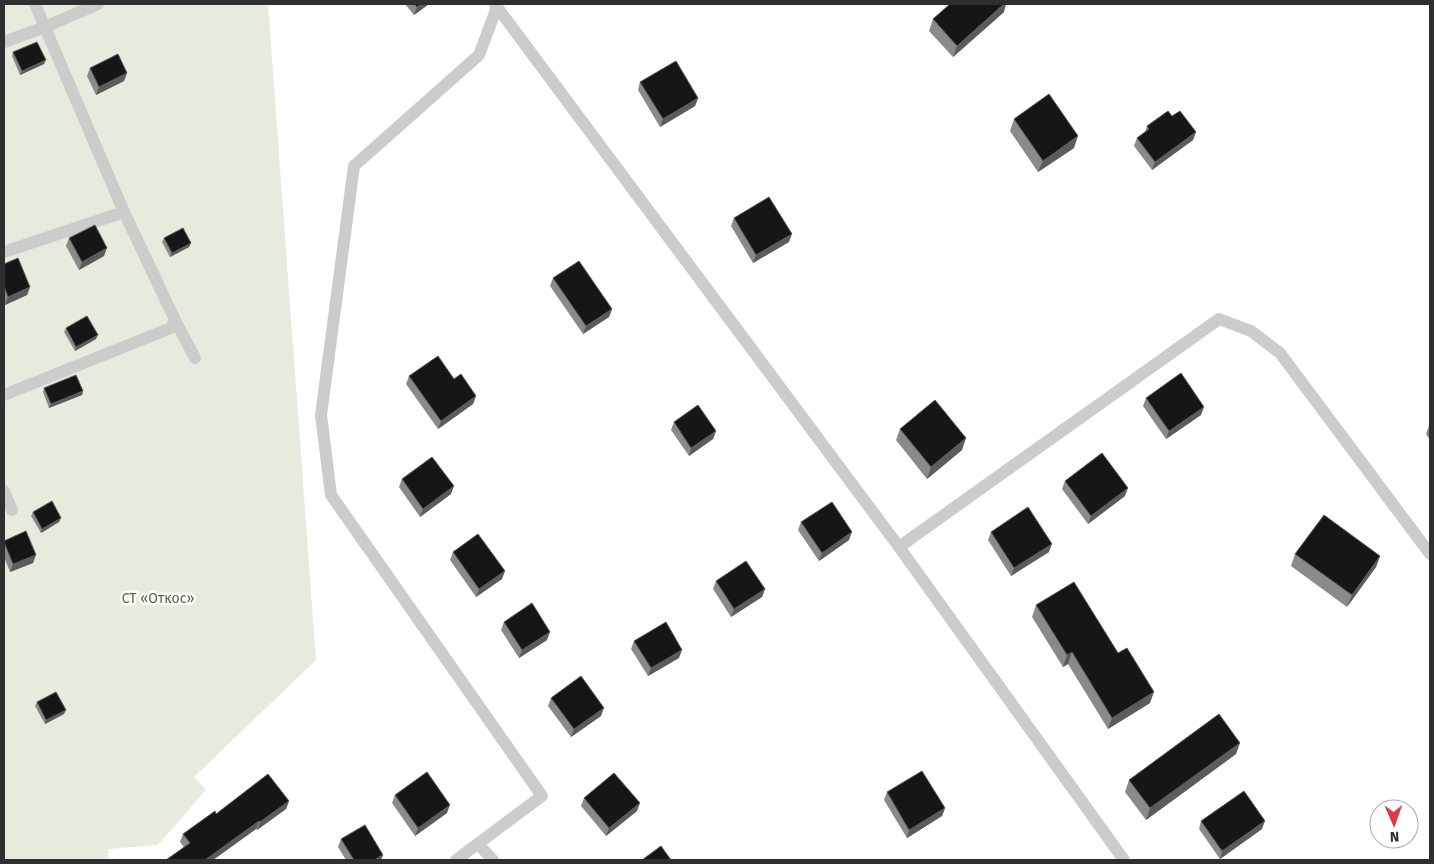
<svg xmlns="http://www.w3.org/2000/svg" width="1434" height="864" viewBox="0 0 1434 864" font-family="'Fira Sans',sans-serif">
	<rect width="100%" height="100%" fill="#fff"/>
	<path fill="#e5ecde" d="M4 4H268L316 660 194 777 206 790 158 845 108 849 109 860H4Z"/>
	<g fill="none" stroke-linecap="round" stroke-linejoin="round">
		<g stroke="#ccc" stroke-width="12">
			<path d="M497 7 899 547 1124 860"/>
			<path d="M4 42 45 27 98 4"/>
			<path d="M4 252 124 212"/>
			<path d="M175 320 195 358"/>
			<path d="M4 395 171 328 175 320 124 212 35 4"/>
			<path d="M4 491 12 510"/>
			<path d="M899 547 1219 319 1251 331 1280 353 1430 554"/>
			<path d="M478 844 493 860"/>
			<path d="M456 860 542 796 331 495 321 415 354 166 479 55 497 7 495 4"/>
		</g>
	</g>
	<g fill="#8a8a8a">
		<path d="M405 4H429L414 15Z"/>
		<path d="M1004 12 953 57 929 31 933 19Z"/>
		<path d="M13 52 44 64 20 75 12 56Z"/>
		<path d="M90 68 127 73 124 81 96 95 87 76Z"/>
		<path d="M640 82 698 98 695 106 660 127 638 90Z"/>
		<path d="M1172 116 1196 132 1193 140 1152 170 1134 146 1137 138 1145 132 1147 126Z"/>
		<path d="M1014 119 1074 148 1038 172 1010 131Z"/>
		<path d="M734 218 789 242 753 263 731 226Z"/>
		<path d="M69 238 104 256 79 270 66 246Z"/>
		<path d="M164 238 191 243 189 247 170 257 162 242Z"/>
		<path d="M4 264 30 287 27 295 5 305 4 301Z"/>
		<path d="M553 278 612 309 609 317 583 334 550 286Z"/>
		<path d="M66 328 96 339 75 351 64 332Z"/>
		<path d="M409 376 454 379 476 396 473 404 438 429 406 384Z"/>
		<path d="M44 388 83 391 82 395 49 408 43 392Z"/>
		<path d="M1146 398 1201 415 1166 439 1143 406Z"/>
		<path d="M674 422 716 431 713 439 689 456 671 430Z"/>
		<path d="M1430 425V440L1426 434 1429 426Z"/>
		<path d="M900 429 962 450 927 479 896 440Z"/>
		<path d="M402 479 451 494 420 517 399 487Z"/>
		<path d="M1065 481 1125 496 1088 524 1062 489Z"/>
		<path d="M33 512 61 518 59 522 41 533 31 516Z"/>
		<path d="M801 522 849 540 819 561 798 530Z"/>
		<path d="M991 532 1049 552 1011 576 988 540Z"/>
		<path d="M4 541 33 563 10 572 4 557Z"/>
		<path d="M453 552 502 579 476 597 450 560Z"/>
		<path d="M1295 554 1380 556 1376 567 1347 607 1291 566Z"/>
		<path d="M716 581 765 589 762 597 731 617 713 589Z"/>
		<path d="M1036 605 1150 703 1108 729 1068 664 1063 667 1032 617Z"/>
		<path d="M504 622 547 640 519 658 501 630Z"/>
		<path d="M634 641 679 658 648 676 631 649Z"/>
		<path d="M551 698 601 716 571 737 548 706Z"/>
		<path d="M37 702 64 714 45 724 35 706Z"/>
		<path d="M1236 754 1146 820 1125 792 1129 780Z"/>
		<path d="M887 792 945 808 942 816 907 838 884 800Z"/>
		<path d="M395 795 447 813 415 836 392 803Z"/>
		<path d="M584 798 637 811 606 836 581 806Z"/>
		<path d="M289 801 286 809 257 830 256 829 213 860H166L184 847 180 842 183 834 216 814Z"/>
		<path d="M1201 821 1262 829 1220 859 1199 829Z"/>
		<path d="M341 839 381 860H346L338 847Z"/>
	</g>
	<g fill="#5c5c5c">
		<path d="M421 4H429L414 15 417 7Z"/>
		<path d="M1004 4H1006L1004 12 953 57 957 46Z"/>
		<path d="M46 60 44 64 20 75 22 71Z"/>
		<path d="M127 73 124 81 96 95 99 87Z"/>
		<path d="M698 98 695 106 660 127 663 119Z"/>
		<path d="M1196 132 1193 140 1152 170 1155 162Z"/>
		<path d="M1078 136 1074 148 1038 172 1043 161Z"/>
		<path d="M792 234 789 242 753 263 756 255Z"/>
		<path d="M191 243 189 247 170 257 172 253Z"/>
		<path d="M107 248 104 256 79 270 82 262Z"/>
		<path d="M30 287 27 295 5 305 8 297Z"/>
		<path d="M612 309 609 317 583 334 586 326Z"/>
		<path d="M98 335 96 339 75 351 76 347Z"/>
		<path d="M83 391 82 395 49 408 51 404Z"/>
		<path d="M476 396 473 404 438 429 441 421Z"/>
		<path d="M1204 407 1201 415 1166 439 1169 431Z"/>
		<path d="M716 431 713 439 689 456 691 448Z"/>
		<path d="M966 438 962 450 927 479 931 467Z"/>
		<path d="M454 486 451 494 420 517 423 509Z"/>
		<path d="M1128 488 1125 496 1088 524 1091 516Z"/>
		<path d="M61 518 59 522 41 533 42 529Z"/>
		<path d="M852 532 849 540 819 561 822 553Z"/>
		<path d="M1052 544 1049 552 1011 576 1014 568Z"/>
		<path d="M36 555 33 563 10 572 13 564Z"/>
		<path d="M1380 556 1376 567 1347 607 1352 595Z"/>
		<path d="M505 571 502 579 476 597 479 589Z"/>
		<path d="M765 589 762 597 731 617 734 609Z"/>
		<path d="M550 632 547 640 519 658 522 650Z"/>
		<path d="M682 650 679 658 648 676 651 668Z"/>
		<path d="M1072 652 1068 664 1063 667 1067 655Z"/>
		<path d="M1154 692 1150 703 1108 729 1112 718Z"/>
		<path d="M604 708 601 716 571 737 574 729Z"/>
		<path d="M66 710 64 714 45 724 46 720Z"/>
		<path d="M1240 743 1236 754 1146 820 1150 808Z"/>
		<path d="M289 801 286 809 257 830 260 822Z"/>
		<path d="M640 803 637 811 606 836 609 828Z"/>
		<path d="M450 805 447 813 415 836 418 828Z"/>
		<path d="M945 808 942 816 907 838 909 830Z"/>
		<path d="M259 821 256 829 213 860H205Z"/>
		<path d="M1265 821 1262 829 1220 859 1222 851Z"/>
		<path d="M383 855 381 860H374Z"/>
	</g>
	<g fill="#161616" stroke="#5c5c5c">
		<path d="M414 4H421L417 7Z"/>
		<path d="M950 4H1004L957 46 933 19Z"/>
		<path d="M37 42 46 60 22 71 13 52Z"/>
		<path d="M118 54 127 73 99 87 90 68Z"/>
		<path d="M676 61 698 98 663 119 640 82Z"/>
		<path d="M1049 94 1078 136 1043 161 1014 119Z"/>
		<path d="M1168 111 1172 116 1180 111 1196 132 1155 162 1137 138 1149 129 1147 126Z"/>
		<path d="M769 197 792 234 756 255 734 218Z"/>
		<path d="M95 225 107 248 82 262 69 238Z"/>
		<path d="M183 228 191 243 172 253 164 238Z"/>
		<path d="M18 258 30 287 8 297 4 286V264Z"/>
		<path d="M579 261 612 309 586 326 553 278Z"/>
		<path d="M87 316 98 335 76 347 66 328Z"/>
		<path d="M438 356 454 379 461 374 476 396 441 421 409 376Z"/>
		<path d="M1181 373 1204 407 1169 431 1146 398Z"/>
		<path d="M76 375 83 391 51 404 44 388Z"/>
		<path d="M935 400 966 438 931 467 900 429Z"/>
		<path d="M698 405 716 431 691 448 674 422Z"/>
		<path d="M1102 453 1128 488 1091 516 1065 481Z"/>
		<path d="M432 457 454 486 423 509 402 479Z"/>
		<path d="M52 501 61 518 42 529 33 512Z"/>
		<path d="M832 502 852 532 822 553 801 522Z"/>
		<path d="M1028 507 1052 544 1014 568 991 532Z"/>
		<path d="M1324 515 1380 556 1352 595 1295 554Z"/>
		<path d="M26 531 36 555 13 564 4 542V541Z"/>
		<path d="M478 534 505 571 479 589 453 552Z"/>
		<path d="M746 561 765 589 734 609 716 581Z"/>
		<path d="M1074 582 1118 653 1127 648 1154 692 1112 718 1072 652 1067 655 1036 605Z"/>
		<path d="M532 603 550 632 522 650 504 622Z"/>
		<path d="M666 622 682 650 651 668 634 641Z"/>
		<path d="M581 676 604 708 574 729 551 698Z"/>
		<path d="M56 692 66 710 46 720 37 702Z"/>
		<path d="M1219 714 1240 743 1150 808 1129 780Z"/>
		<path d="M922 771 945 808 909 830 887 792Z"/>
		<path d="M427 772 450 805 418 828 395 795Z"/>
		<path d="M614 773 640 803 609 828 584 798Z"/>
		<path d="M268 774 289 801 260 822 259 821 205 860H166L190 843 183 834 215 811 216 814Z"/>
		<path d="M1244 791 1265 821 1222 851 1201 821Z"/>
		<path d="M365 825 383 855 374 860H354L341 839Z"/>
		<path d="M661 846 671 860H642Z"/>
	</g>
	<g text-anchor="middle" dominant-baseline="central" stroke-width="5" stroke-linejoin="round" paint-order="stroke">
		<g font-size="14" fill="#516a3e" stroke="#fff">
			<text x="158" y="598">СТ «Откос»</text>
		</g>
	</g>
	<rect width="1434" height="864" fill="none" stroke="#2f2f2f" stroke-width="10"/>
	<g transform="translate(1394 824) rotate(178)"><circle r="24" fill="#ffffff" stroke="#acacac"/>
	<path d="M0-4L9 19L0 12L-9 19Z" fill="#df3941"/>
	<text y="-8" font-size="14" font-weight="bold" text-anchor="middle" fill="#2f2f2f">N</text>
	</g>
</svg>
